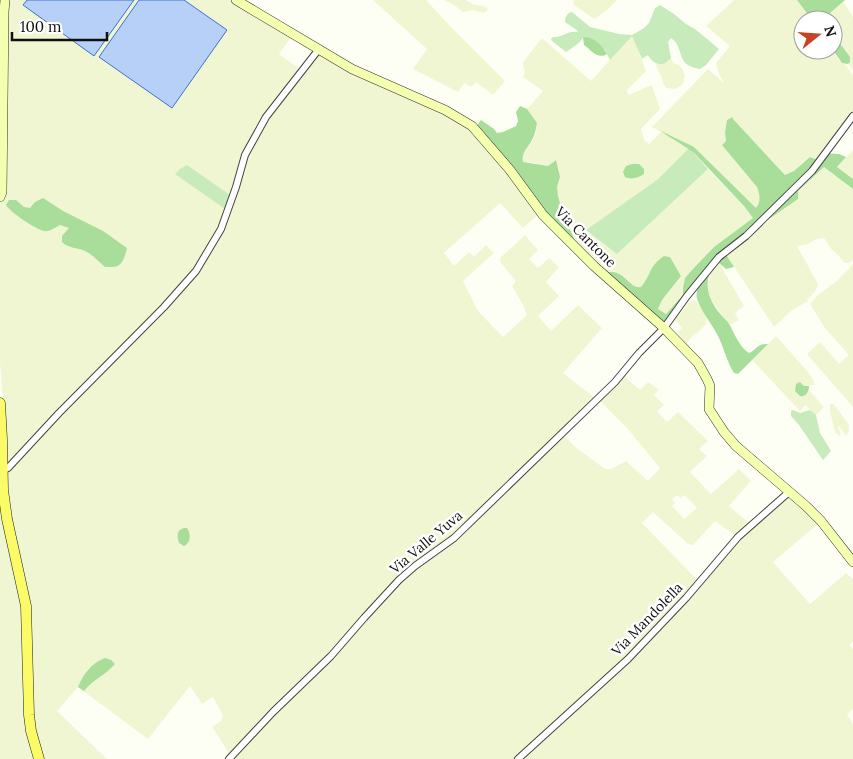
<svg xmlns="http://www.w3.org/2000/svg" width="853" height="759" viewBox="0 0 853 759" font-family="Lora,serif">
	<rect width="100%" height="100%" fill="#fefff4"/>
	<g fill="#f1f6d2" fill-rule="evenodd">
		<path d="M0 0H235L292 36 279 54 304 72 320 53 472 126 540 213 523 228 500 203 444 253 454 266 469 252 474 257 486 245 494 253 463 281 478 311 503 337 527 315 523 305 512 286 516 281 501 263 500 258 525 235 538 250 529 259 538 268 549 258 559 267 546 282 559 296 538 316 551 331 578 305 602 328 563 373 594 397 561 431 574 446 605 469H611L626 461 648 481 660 468 626 427 600 401 623 375 640 390 648 382 659 390 654 395 664 405 657 411 667 422 678 412 708 441 699 449 707 456 690 472 711 494 739 469 751 481 729 506 748 522 736 536 715 521 693 545 688 544 653 512 642 523 702 585 747 532 789 497 819 523 773 562 810 604 846 573 853 579V641L849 645 853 649V709L847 714 853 724V759H233L212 727 221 721 223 715 213 697 202 704 190 686 148 739 78 687 57 711 107 759H43L34 731 18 552 7 489 4 414 0 363ZM677 495 680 498 685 495 697 508 684 519 672 506 675 503 672 499Z"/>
		<path d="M373 0H426L448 24 505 81 493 95 476 82 471 87 464 83 458 92 413 69 427 49Z"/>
		<path d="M444 0H465L473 4 486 7 488 10 484 13 473 10 463 12 457 7Z"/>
		<path d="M573 0H617L606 11 594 19 574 5Z"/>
		<path d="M734 0H797L812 20H803V50H833L839 60 845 64 853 75V112L837 134 817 160 810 157 794 171 785 175 768 156 725 133 726 141 757 187 760 194V199L756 208 694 147 669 138 689 148 657 180 617 254 708 169 744 206 753 218 714 247 691 271 685 278 683 288V295L666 314 658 310 662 300 681 276 675 266 649 273 646 281 642 287 637 288 632 285 627 279 619 273 611 271 607 272 604 267 574 239 571 231 566 225 558 196 557 187 560 177 555 160 548 166 533 163 523 162 522 156 524 151 532 142 536 132 537 124 527 109 543 91 523 77 525 73 523 66V62L542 38 591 81 632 35 646 71 627 90 628 95 652 85 660 109 641 129 644 140 649 144 661 132 652 127 708 69 724 83 719 74 716 63 730 46 706 26Z"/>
		<path d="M843 2 853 17V70L848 64 850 62 846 53 836 38 833 37V20H822Z"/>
		<path d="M671 58 673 63 679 65 683 70 685 77 682 85 675 89 666 88 663 83 662 77 658 71 656 64H663L668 62Z"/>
		<path d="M853 150V179L837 167Z"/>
		<path d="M824 167 853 189V260L849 263H844L838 255 831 249 824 238 816 239 808 244 797 246 818 284 816 290 811 296 809 298 807 299 808 301 792 310 774 327 727 256 775 215 798 199V191Z"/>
		<path d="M719 263 744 306 735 313 739 320 729 325 710 298 707 286 711 271 715 265Z"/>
		<path d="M853 264V407L807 354 820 342 839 364 849 355 825 328 810 304 818 295 838 280Z"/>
		<path d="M695 300 707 317 706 324 696 334 695 333 686 344 677 333 682 328 675 320 690 301Z"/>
		<path d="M776 336 809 373 813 380 815 385 804 386 800 382 807 393 809 390 824 407 816 415 805 405 800 411 752 360Z"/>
		<path d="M830 404H834L835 406 849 425V431L846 436 839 426 838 427 841 435 839 436 835 432 830 412Z"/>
		<path d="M0 495 21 606 35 759H0Z"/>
	</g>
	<g fill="#c8ebbb">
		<path d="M660 5 674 14 686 24 695 29 719 49 706 65 700 69C674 65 686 49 671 38L668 42 671 58C664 68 653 65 648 55L642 59 632 36 610 60 605 50 583 38C579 44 572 48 566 52L552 41 551 39 553 37C562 38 568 30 577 32L578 31 565 22C565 17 567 13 572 12L590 27 619 34 632 35 644 28 649 23 655 8Z"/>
		<path d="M689 148 708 169 617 254 586 230 657 180Z"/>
		<path d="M187 165 230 195 225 209 175 174 180 169Z"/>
		<path d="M793 410 800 413 810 410 816 415 820 433 831 451 823 460 799 425 791 416V411Z"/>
	</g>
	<g fill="#a8dd9a">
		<path d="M797 0H845L822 20H812Z"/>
		<path d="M586 37C597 39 602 46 607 54 598 60 591 50 584 45L583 38Z"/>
		<path d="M833 37 836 38 850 57V62L848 64 842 63 833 50Z"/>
		<path d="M520 106 527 109 537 123C536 129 535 134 532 140 528 148 521 152 523 162L548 166 556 160 560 177 557 187 558 196 566 225 571 231 574 239V244L544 212 475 128 481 120 494 129 497 133 503 132 516 126 518 121 516 112Z"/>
		<path d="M733 117V119L785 175 794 171 810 157 817 160 822 153 839 154 846 157 837 167 853 179V189L824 167 798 191V199L769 219 765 214 745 234 725 250 727 256 734 267 726 269 719 263C714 266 711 270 709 275 704 291 713 307 724 318 728 323 726 319 729 324 735 334 739 347 749 353 757 350 757 343 768 344L738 374 734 373C727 362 724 348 718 336 713 325 699 309 697 298 696 296 697 292 697 290L693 286 663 324 607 272C626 269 628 289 641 287 652 274 648 267 664 256L670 257 681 276 662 300 658 309 666 314 683 295V288L685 278 691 271 714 247 753 218 744 206 695 154C685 145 672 140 661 131L694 147 756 208C761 201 760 195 757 187L722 145 726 141 725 133 727 120Z"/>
		<path d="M632 164H639L644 169V174C638 178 631 180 625 177L623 172 626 166Z"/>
		<path d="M43 198 63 211 103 231 127 248C123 263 122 268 105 267 98 261 93 255 85 251 77 247 69 249 62 242V236L69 228 60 225C55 228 49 232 44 231 35 229 10 212 6 205L9 200H16L24 207 30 208 35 202Z"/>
		<path d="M800 382 804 386H809C809 392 806 397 800 396L795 391 796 384Z"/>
		<path d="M184 528H187C191 534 191 543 184 546L179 543C177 537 176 530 184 528Z"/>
		<path d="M105 658 111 660 115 664C106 675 92 680 84 691L78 687C83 675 91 663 105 658Z"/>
	</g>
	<g fill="#b7d0f8" stroke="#3b71d1">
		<path d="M27 0H134L94 56 23 5Z"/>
		<path d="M139 0H184L227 30 172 108 99 57Z"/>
	</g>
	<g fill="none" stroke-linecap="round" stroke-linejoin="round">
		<g stroke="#434343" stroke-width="8">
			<g id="street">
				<path d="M3 470 8 468 59 413 164 307 196 271 221 229 236 187 245 155 266 117 319 49"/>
				<path d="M229 759 273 712 331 656 364 618 399 580 415 566 454 538 615 382 639 353 664 328 687 296 719 257 746 236 812 171 853 116"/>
				<path d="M518 759 628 659 686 598 738 537 789 492"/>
			</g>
		</g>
		<g stroke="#323232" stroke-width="10">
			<g id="secondary">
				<path d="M236 0 352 69 445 110 472 126 510 170 543 215 594 266 664 328 698 363 707 379 710 386 709 409 724 432 736 446 806 506 821 521 853 562"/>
				<path d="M0 197 2 192 4 12 5 0"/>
			</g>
		</g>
		<g stroke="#212121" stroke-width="11">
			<path id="primary" d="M0 403 2 439 3 490 7 519 26 606 29 715 31 731 39 759"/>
		</g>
		<use href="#street" stroke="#fff" stroke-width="6"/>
		<use href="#secondary" stroke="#f4ffaf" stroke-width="9"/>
		<use href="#primary" stroke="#fbfb67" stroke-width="10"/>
	</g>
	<g text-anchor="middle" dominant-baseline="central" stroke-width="5" stroke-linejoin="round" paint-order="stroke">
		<g font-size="14" fill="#101010" stroke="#fff">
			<text transform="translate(586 237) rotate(45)">Via Cantone</text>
			<text transform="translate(426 542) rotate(-40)">Via Valle Yuva</text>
			<text transform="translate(647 619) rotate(-46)">Via Mandolella</text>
		</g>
	</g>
	<g transform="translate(818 35) rotate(73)"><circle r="24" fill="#ffffff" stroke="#9f9f9f"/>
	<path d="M0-4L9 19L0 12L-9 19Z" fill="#c64323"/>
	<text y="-8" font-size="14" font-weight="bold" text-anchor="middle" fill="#101010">N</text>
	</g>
	<path d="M12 32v8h95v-8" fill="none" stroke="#101010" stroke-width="2.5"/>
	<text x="20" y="32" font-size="15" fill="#101010" stroke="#ffffff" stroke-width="4" paint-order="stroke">100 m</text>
</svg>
